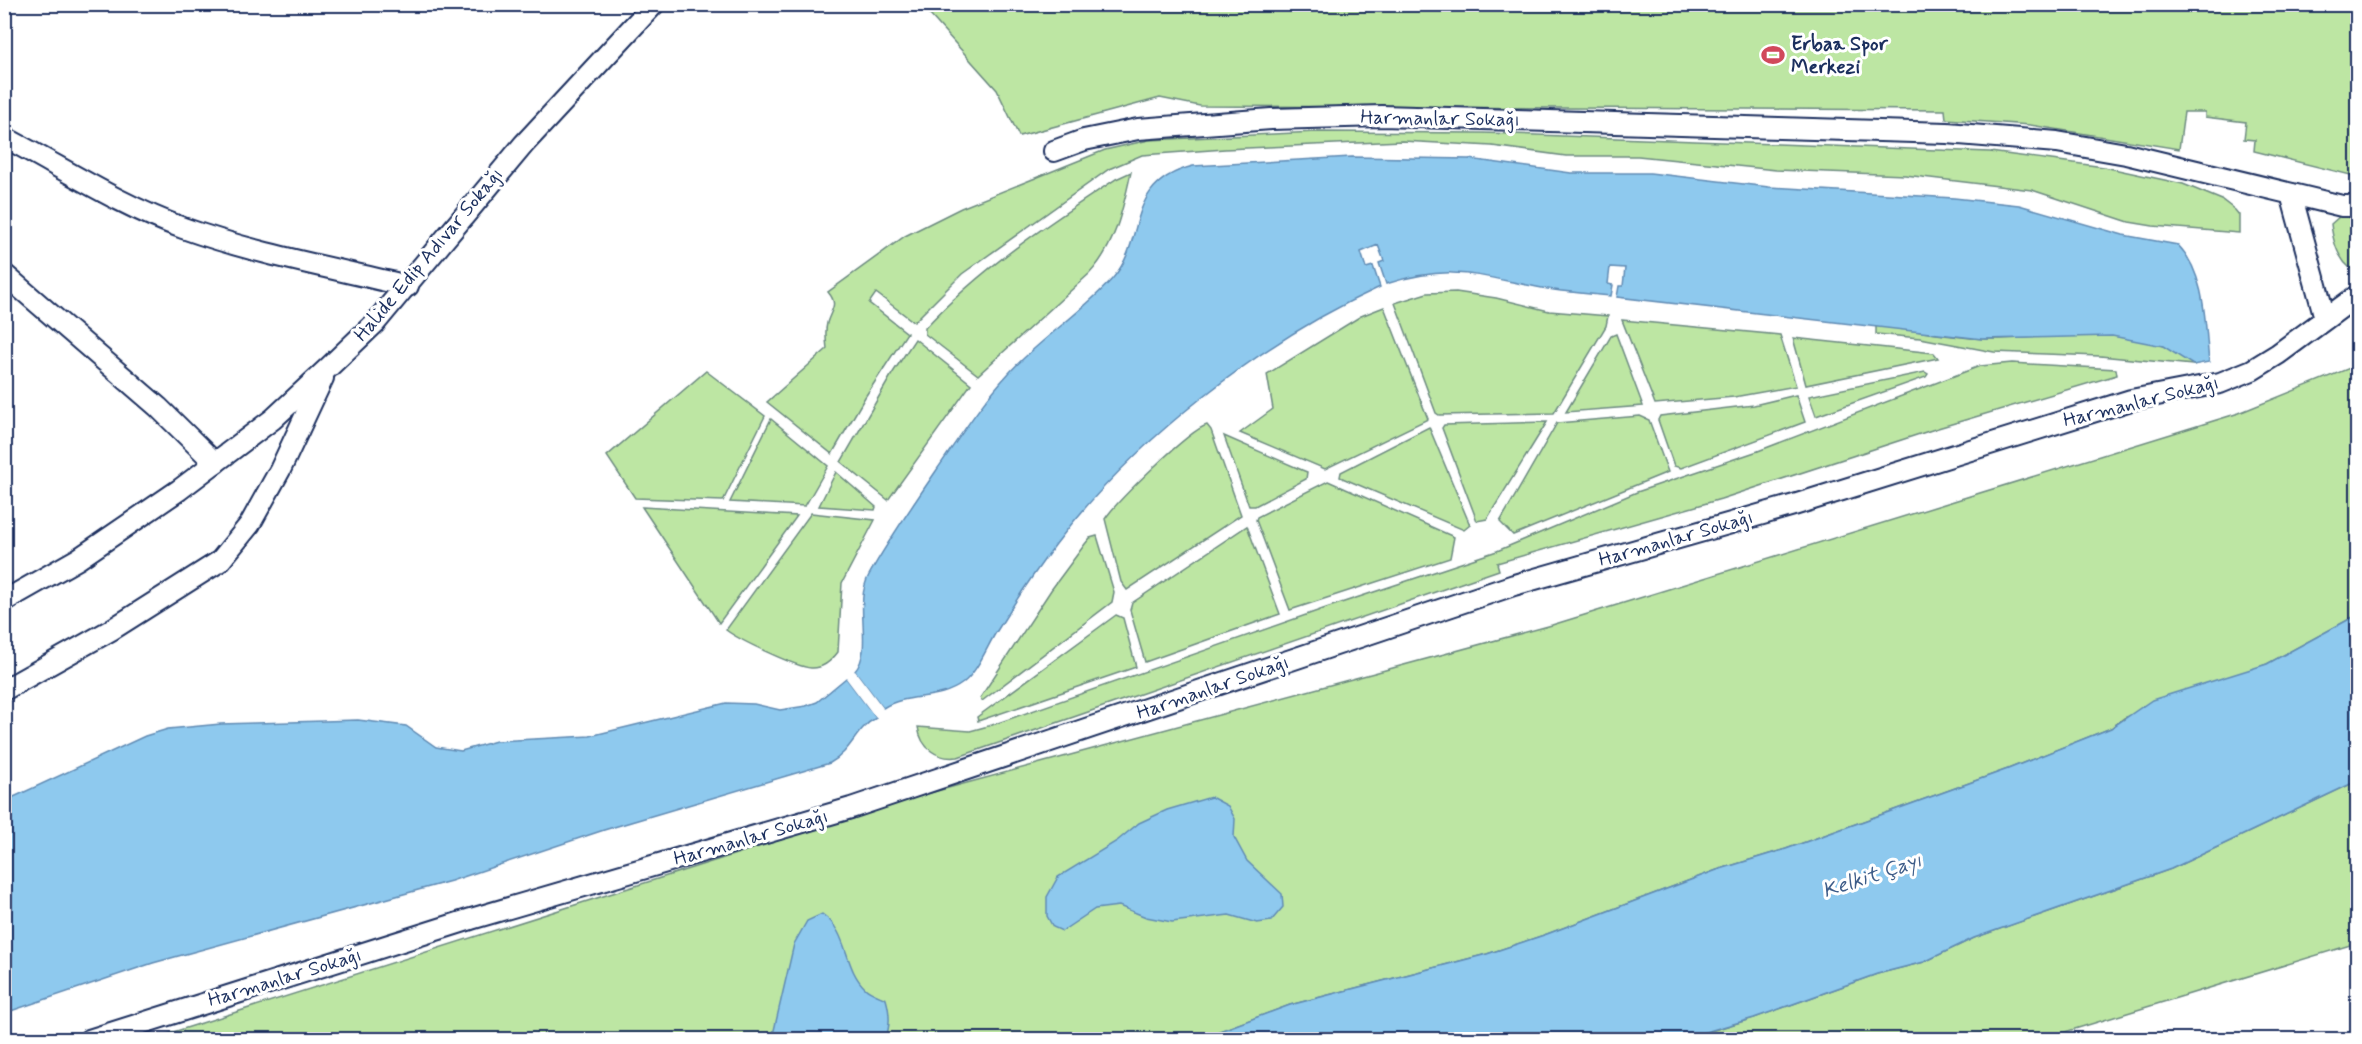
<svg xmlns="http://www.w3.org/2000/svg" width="2362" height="1044" viewBox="0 0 2362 1044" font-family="Mynerve,sans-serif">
	<rect width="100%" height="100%" fill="#fff"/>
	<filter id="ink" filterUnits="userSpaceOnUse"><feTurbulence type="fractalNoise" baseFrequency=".0167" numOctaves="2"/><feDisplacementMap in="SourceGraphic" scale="12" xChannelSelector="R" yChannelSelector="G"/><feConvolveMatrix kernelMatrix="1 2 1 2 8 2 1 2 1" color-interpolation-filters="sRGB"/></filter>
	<g filter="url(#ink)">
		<g fill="#bde6a3" stroke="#6c8a80" stroke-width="1.5">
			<path d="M921 5H2357V190H2353L2351 175 2254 151 2255 140 2244 139 2246 122 2205 117V112H2184L2179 149 2030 125 1946 119 1945 110 1200 106 1160 98 1019 136 997 90Z"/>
			<path d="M1316 132 1483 133 1990 152 2104 167 2183 184 2222 200 2235 210 2239 215V233L2153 226 2129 222 2032 190 1905 175 1776 170 1638 156H1566L1492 146 1402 141 1225 149 1142 155 1109 169 962 274 914 322 876 293 869 303 907 333 865 397 832 454 767 402 827 349C826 341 825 331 827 323 831 309 839 305 828 292L905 236 961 208 1105 150 1149 140Z"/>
			<path d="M1131 172C1123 209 1115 247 1089 274L978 375 925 334V328C981 268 1048 224 1116 179Z"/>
			<path d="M2357 214V272H2356C2339 263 2333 242 2331 224L2340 216Z"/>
			<path d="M1456 292 1496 298 1549 311 1608 316 1606 326 1554 413 1439 415 1436 413 1395 303 1427 293Z"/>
			<path d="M1384 307 1428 419 1325 469 1240 433 1273 409 1267 374 1361 316Z"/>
			<path d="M1622 320 1780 335 1796 386 1734 397 1655 404Z"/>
			<path d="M1876 325C1912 330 1949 337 1985 339 2048 341 2142 317 2193 365L2100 356 1994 352 1920 338 1876 334Z"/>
			<path d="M1616 334 1643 406 1566 412 1611 336Z"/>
			<path d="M1793 338 1934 353 1938 358 1806 385Z"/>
			<path d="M915 339 971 384 888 500 841 462 892 374Z"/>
			<path d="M2012 363 2116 369 2117 375 1938 428 1721 499 1497 563 1499 570 958 757C937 760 921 748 918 727L970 731 992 725 1326 608 1497 551 1637 492 1758 451 1980 366Z"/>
			<path d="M2357 365V615L2267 664 2124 718 2111 728 2008 769 1786 849 1717 870 1547 934 1487 954 1290 1005 1198 1039 148 1040 926 794 1552 625 2239 413Z"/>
			<path d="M706 371 765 416 723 501 635 498 607 456Z"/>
			<path d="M1925 372 1928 374 1926 377 1816 416 1809 396Z"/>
			<path d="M1796 395 1805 422 1681 468 1674 466 1658 420 1660 416 1754 405Z"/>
			<path d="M1640 416 1649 420 1668 472 1513 535 1500 522 1557 423Z"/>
			<path d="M771 419 828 466 805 506 730 502Z"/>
			<path d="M1547 422 1487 519 1477 521 1442 428 1444 425Z"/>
			<path d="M1207 425 1211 430 1241 515 1127 590 1121 582 1105 519C1116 502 1189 430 1207 425Z"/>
			<path d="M1429 427 1470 525 1464 530 1340 477 1341 472Z"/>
			<path d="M1224 436 1302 470 1307 472 1306 479 1255 506H1249Z"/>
			<path d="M836 472 876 507 875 510 819 506Z"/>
			<path d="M1328 481 1454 537 1450 558 1290 610 1256 520 1257 517Z"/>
			<path d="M642 507 797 516 719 623Z"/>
			<path d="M811 513 875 520 842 583 838 652C832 660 823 669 811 668 796 667 739 640 726 630Z"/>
			<path d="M1247 526 1280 614 1145 662 1130 610 1132 603Z"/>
			<path d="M1097 536 1114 592 1112 602 982 701 980 698 1051 590 1085 544 1090 538Z"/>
			<path d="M1116 615 1123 618 1136 667 978 721 977 717Z"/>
			<path d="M2357 781V943L2042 1039 1681 1040 1754 1018 1877 974 1924 962 1974 938 2171 869Z"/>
		</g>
		<g fill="#8ec9ee" stroke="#608bb4" stroke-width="1.5">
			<path d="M1352 157 1469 159 1571 173H1650L1769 187 1954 198 2019 205 2123 235 2178 245C2206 274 2205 324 2209 362L2193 365 2163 346 2112 336 1982 339 1617 297 1619 286H1623L1625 268 1610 267 1608 284 1613 285 1611 296C1588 294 1564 292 1542 288 1477 276 1453 263 1386 284L1379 263 1384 261 1378 245 1361 252 1366 268 1373 266 1380 287C1263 340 1133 441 1056 544 1034 573 1014 603 995 634 986 649 977 672 963 683 938 702 908 692 883 708L855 671C874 649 853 604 869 575 889 539 913 505 936 471 959 438 981 403 1009 373 1041 338 1082 313 1113 278 1148 237 1123 184 1193 166Z"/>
			<path d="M2357 615V781L2171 869 1974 938 1924 962 1877 974 1754 1018 1681 1039H1198L1290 1005 1487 954 1547 934 1717 870 1786 849 2008 769 2111 728 2152 700 2267 664Z"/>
			<path d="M846 678 876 718C855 729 853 750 830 763L604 830 451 881 153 963 5 1013V801L145 736 168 729 221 724 358 720 406 726 436 747 461 751 496 741 590 736 726 703 754 704 780 710 806 706 817 702Z"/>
			<path d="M1211 797 1228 806 1235 819 1234 837 1247 861 1282 894 1283 907 1271 921 1257 923 1229 915 1172 922 1146 917 1119 906 1095 909 1062 931 1053 927 1047 916V897L1058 877 1117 841 1139 823 1167 810Z"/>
			<path d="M822 914C849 932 843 967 865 988 870 993 880 996 886 999 890 1013 891 1026 885 1039H772L794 944 807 921Z"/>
		</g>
		<g fill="#fff">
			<path d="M855 671 883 708 881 710 852 673Z"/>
			<path d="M849 676 878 715 876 718 846 678Z"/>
		</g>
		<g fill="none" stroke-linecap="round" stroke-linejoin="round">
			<g stroke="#1b2f5e" stroke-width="24">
				<g id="minor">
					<path d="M4 137C63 168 121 206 183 228 256 254 333 268 408 286"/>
					<path d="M1054 151 1084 140 1138 129 1271 119 1382 116 1947 133 2057 142 2126 154 2342 206H2358"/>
					<path d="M2291 194 2325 318"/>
					<path d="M4 274 158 407 215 463"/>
					<path d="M4 601 78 559 179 490 273 419 328 368 375 323 524 144 654 4"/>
					<path d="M4 690 111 630 220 561 250 524 280 470 323 378"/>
					<path d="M89 1040 471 919 851 808 1514 585 1794 505 2131 400 2220 383 2252 370 2278 354 2358 295"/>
				</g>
			</g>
			<use href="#minor" stroke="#fff" stroke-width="20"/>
		</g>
	</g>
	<defs>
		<g id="stadium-bare" transform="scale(1.8)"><path d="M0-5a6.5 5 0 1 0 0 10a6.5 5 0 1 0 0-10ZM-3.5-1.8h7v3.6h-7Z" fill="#d1495b" stroke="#fff" stroke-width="2.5" paint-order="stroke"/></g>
	</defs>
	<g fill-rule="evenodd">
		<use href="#stadium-bare" x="1773" y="55"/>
	</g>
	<g text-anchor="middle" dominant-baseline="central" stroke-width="6" stroke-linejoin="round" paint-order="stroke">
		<g font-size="20" font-weight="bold" fill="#1b2f5e" stroke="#fff" text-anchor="start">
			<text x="1791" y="44">Erbaa Spor<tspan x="1791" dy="23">Merkezi</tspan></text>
		</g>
		<g font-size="20" fill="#1b2f5e" stroke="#fff">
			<text transform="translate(1440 119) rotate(1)">Harmanlar Sokağı</text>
			<text transform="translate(429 255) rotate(-50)">Halide Edip Adıvar Sokağı</text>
			<text transform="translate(2141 402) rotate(-14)">Harmanlar Sokağı</text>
			<text transform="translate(1676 539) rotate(-16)">Harmanlar Sokağı</text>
			<text transform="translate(1213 688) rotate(-19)">Harmanlar Sokağı</text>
			<text transform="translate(751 838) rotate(-16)">Harmanlar Sokağı</text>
			<text transform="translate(285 978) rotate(-17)">Harmanlar Sokağı</text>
		</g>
		<g font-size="21" font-style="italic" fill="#3e5d89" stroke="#fff">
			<text transform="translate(1872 876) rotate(-18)">Kelkit Çayı</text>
		</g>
	</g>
	<rect width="2362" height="1044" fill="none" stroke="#fff" stroke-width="24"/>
	<rect x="12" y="12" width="2338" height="1020" fill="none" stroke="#1b2f5e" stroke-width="2" filter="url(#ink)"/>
</svg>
